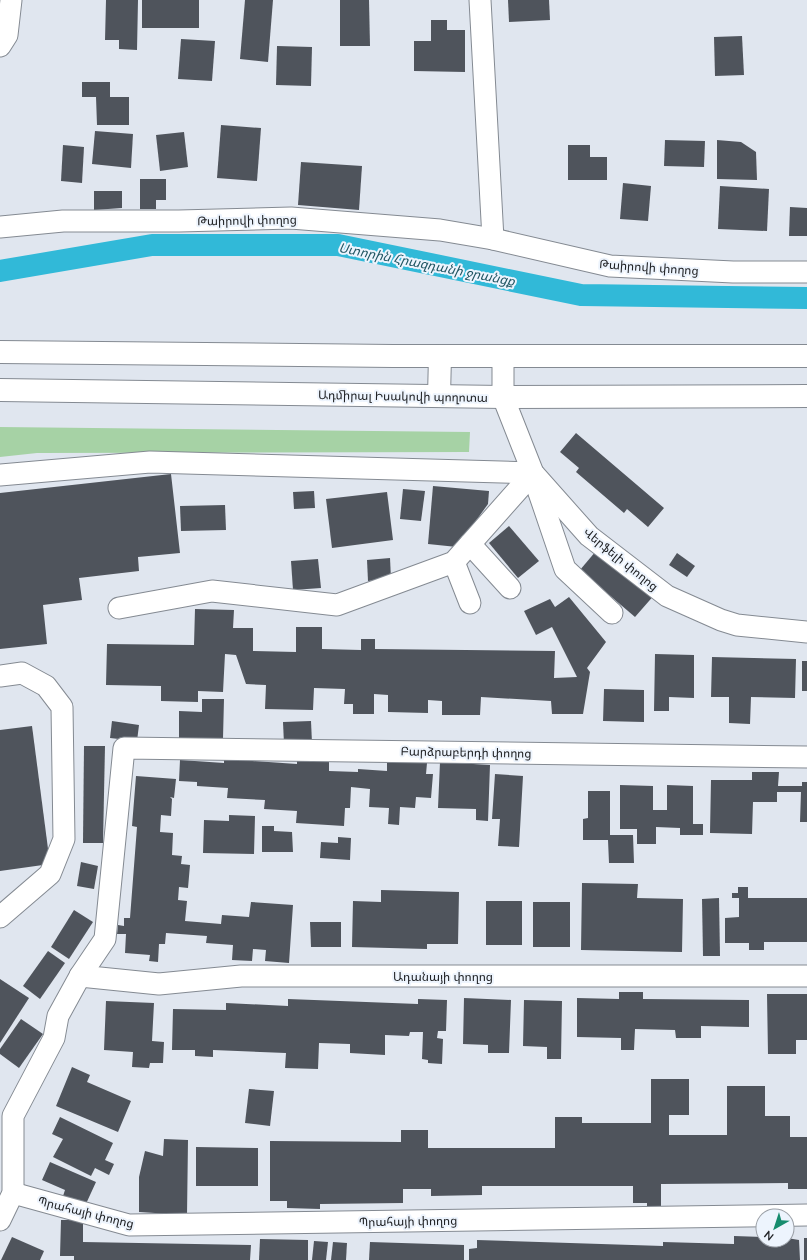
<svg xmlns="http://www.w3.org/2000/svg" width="807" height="1260" viewBox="0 0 807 1260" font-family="Mulish,'Noto Sans Armenian',sans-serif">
	<rect width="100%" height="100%" fill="#e0e6ef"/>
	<path fill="#a6d2a5" d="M0 427 470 432 469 452 37 453 0 457Z"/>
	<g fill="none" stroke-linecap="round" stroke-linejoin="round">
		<path stroke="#31b9d8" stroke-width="22" d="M0 271 152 245H338L581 295 807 298"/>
	</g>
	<g fill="#4f545c">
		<path d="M106 0H138L137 50 119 49V40H105Z"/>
		<rect x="142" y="0" width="57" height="28"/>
		<path d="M245 0H273L268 62 240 59Z"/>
		<path d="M340 0H369L370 46H340Z"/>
		<path d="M508 0H549L550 20 509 22Z"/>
		<path d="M431 20H447V30H465V72L414 71V41H431Z"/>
		<path d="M742 36 744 75 715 76 714 37Z"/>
		<path d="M181 39 215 41 212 81 178 79Z"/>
		<path d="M277 46 312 47 311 86 276 85Z"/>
		<path d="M82 82H110V97H129V125H97L96 97H82Z"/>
		<path d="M221 125 261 128 257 181 217 178Z"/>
		<path d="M95 131 133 134 131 168 92 164Z"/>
		<path d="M184 132 188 167 160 171 156 135Z"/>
		<path d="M665 140 705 141 704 167 664 166Z"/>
		<path d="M717 140 741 142 756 152 757 180 717 179Z"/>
		<path d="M63 145 84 147 82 183 61 181Z"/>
		<path d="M568 145H590V157H607V180H568Z"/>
		<path d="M301 162 362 166 359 210 298 205Z"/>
		<path d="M140 179H166V200H156V209H140Z"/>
		<path d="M623 183 651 186 648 221 620 219Z"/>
		<path d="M720 186 769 189 767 231 718 229Z"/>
		<path d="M94 191H122V208L94 210Z"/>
		<path d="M790 207 807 208V236H789Z"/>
		<path d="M576 433 664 508 648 527 627 509 624 513 576 472 579 468 560 452Z"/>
		<path d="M171 474 180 553 138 557 139 571 79 578 82 600 43 605 47 644 0 649V493Z"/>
		<path d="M433 486 489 491 488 504 457 547 428 544Z"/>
		<path d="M403 489 425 491 421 521 400 519Z"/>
		<path d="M314 491 315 508 294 509 293 492Z"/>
		<path d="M387 492 393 540 332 548 326 499Z"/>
		<path d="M225 505 226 530 181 531 180 506Z"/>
		<path d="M509 526 539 561 518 578 489 543Z"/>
		<path d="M596 551 656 593 635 617 580 570Z"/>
		<path d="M677 553 695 566 687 577 669 565Z"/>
		<path d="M390 558 391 579 368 581 367 560Z"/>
		<path d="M318 559 321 588 293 590 291 561Z"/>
		<path d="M569 597 606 642 587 668 590 672 583 714H552L551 701 481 697 480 715H442V701L428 700V713L388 712V695L374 694V714H353V704H344L345 689 314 688 313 710 265 709 266 685 246 684 236 655 225 654 223 692 198 691V702L161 701V686L106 685 107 644 194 645 195 609 234 610 233 628H253V651L296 652V627H322V649L361 650V639H375V649L555 651 554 678 577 677 552 627 536 635 524 611 550 599 555 607Z"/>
		<path d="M655 654 694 655V698L669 697V711H654Z"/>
		<path d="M712 657 796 659 795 698 751 697 750 724 729 723V697H711Z"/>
		<rect x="802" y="661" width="5" height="30"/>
		<path d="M604 689 644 690V722L603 721Z"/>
		<path d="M202 699H224L223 738H179V711L202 712Z"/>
		<path d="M112 721 139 725 137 741 110 738Z"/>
		<path d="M311 721 312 743 284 744 283 722Z"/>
		<path d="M32 726 50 864 0 871V730Z"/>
		<path d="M84 746H105L103 843H83Z"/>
		<path d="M224 759 297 764V759L329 761V771L358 772V769L387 771V761L427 763 426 774H433L431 798 416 797 415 808 400 807 399 825 388 824 389 808 369 807 370 789 351 787 350 808H345L344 826 296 823 297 811 264 809 265 800 227 798 228 788 197 786V782L179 781 180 760 224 763Z"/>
		<path d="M440 762 490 765 488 821 476 820V809L438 808Z"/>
		<path d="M752 772H779L778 786H802V782H807V822H800L801 792H777V802H753L752 834 710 833 711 780H752Z"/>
		<path d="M495 774 523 776 519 847 498 846 500 819H492Z"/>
		<path d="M136 776 176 779 174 798 170 797 172 799 171 816 161 815 160 832 173 833 172 855 182 856 181 864 190 865 188 888 179 887 178 900 187 901 185 921 221 924 222 915 249 917 251 902 293 905 289 963 265 961 266 950 253 949 252 961 232 960 233 945 206 943 207 936 166 933 165 944H159L158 962 149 961 150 955 125 953 126 934H117L118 925 124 926V918H130L137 827 132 826Z"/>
		<path d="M620 785 653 786V810H667V785L693 786V824H703V835H680V828L656 827V844H637V829H620Z"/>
		<path d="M588 791H610V835H633L634 863H609L608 840H583V819L588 818Z"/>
		<path d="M229 815 255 816 254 854 203 853 204 820 229 821Z"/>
		<path d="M262 826H274V831L292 832 293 852H262Z"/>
		<path d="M338 837 351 838 350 860 320 858 321 842 338 843Z"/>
		<path d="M81 862 98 866 94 889 77 886Z"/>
		<path d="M582 883 638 884 637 898 683 899 682 952 581 950Z"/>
		<path d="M738 887H748V898H807V942H764V950H749V943H725V918L739 917V898H732V893H738Z"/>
		<path d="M381 890 459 892 458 944H427V949L352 947 353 901 381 902Z"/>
		<path d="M719 898 720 956H703L702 899Z"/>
		<rect x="486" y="901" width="36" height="44"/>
		<rect x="533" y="902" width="37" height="45"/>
		<path d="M74 910 93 922 69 959 51 947Z"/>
		<path d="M310 922H341V947H311Z"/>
		<path d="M48 951 65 963 40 999 23 986Z"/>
		<path d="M0 979 29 998 0 1043Z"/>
		<path d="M619 992H643V999L749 1000V1027L701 1026V1038H676L675 1030 635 1029 634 1050H621V1038L577 1037V998L619 999Z"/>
		<path d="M767 994H807V1040H796V1054H768Z"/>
		<path d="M464 998 511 1000 509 1053H488V1045L463 1044Z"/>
		<path d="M288 999 418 1004V999L447 1000 446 1031H438L437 1038 443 1039 442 1064 428 1063V1060L422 1059 423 1032H410L409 1036 385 1035V1055L350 1053V1044L319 1043 318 1069 285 1068 286 1053 213 1050V1057L195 1056V1050H172L173 1009 226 1010V1003L288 1006Z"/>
		<path d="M524 1000 562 1001 561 1059H547V1047L523 1046Z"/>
		<path d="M106 1001 154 1003 152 1041 164 1042 163 1063H150L149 1068 132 1067 133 1052 104 1050Z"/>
		<path d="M21 1019 43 1034 19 1068 0 1054V1049Z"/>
		<path d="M72 1067 90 1075 87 1082 131 1101 118 1132 56 1106Z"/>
		<path d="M651 1079H689V1115H669V1135H727V1086H765V1116H790V1137H807V1189H788V1183L661 1184V1213H647V1203H633V1186H482V1195L431 1196V1189H403V1203L320 1204V1209L287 1208V1201H270V1141L401 1142V1130H428V1148H555V1117H582V1123H651Z"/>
		<path d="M249 1089 274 1091 270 1126 245 1123Z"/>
		<path d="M60 1117 113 1143 105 1160 114 1164 109 1175 95 1168 91 1176 53 1157 63 1139 52 1134Z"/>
		<path d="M164 1139 188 1140 187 1215 139 1212V1177L145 1151 163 1156Z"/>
		<path d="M196 1147 258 1148V1186H196Z"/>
		<path d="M50 1162 96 1182 85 1206 63 1196 65 1190 42 1180Z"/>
		<path d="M61 1220H83V1242L251 1245 250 1260H74V1256H60Z"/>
		<path d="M734 1236 763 1237V1240H787V1238L799 1240 800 1260H469V1249L477 1248V1240L663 1246V1242L734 1244Z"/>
		<path d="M12 1237 44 1251 40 1260H1Z"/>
		<rect x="804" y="1238" width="3" height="22"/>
		<path d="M260 1239 308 1240V1260H259Z"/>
		<path d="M314 1241 328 1242 326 1260H312Z"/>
		<path d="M333 1242 347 1243 346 1260H331Z"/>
		<path d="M370 1242 464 1245V1260H369Z"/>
	</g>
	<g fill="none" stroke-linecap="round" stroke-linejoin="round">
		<g stroke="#848a92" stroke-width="23">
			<g id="minor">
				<path d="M480 0 493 239"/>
				<path d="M0 46 7 35 11 0"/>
				<path d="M0 227 63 221H179L291 218 440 230 493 239 610 266 733 272H807"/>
				<path d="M503 357V397L533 473 589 536 667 596 721 620 737 625 807 632"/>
				<path d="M0 475 150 462 533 473"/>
				<path d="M535 481 565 569 612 613"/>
				<path d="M470 544 510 588"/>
				<path d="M454 562 470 603"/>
				<path d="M119 608 212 591 337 605 454 562 533 473"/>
				<path d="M0 676 22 673 46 686 62 707 64 839 50 874 0 917"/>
				<path d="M80 976 159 984 241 976H807"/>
				<path d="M13 1193 129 1225 807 1215"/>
				<path d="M0 1220 13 1193V1116L54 1038 58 1016 80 976 105 939 124 748 807 757"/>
			</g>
		</g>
		<g stroke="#848a92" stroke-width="24">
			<g id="highway">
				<path d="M0 352 393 356H807"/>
				<path d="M0 390 503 397 807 396"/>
				<path d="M439 396 440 356"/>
			</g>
		</g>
		<use href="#minor" stroke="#fff" stroke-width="21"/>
		<use href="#highway" stroke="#fff" stroke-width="22"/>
	</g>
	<g text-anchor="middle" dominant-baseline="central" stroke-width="4" stroke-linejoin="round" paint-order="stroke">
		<g font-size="12" fill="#202225" stroke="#edf4fd">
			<text transform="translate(247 220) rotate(-1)">Թաիրովի փողոց</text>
			<text transform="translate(649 267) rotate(4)">Թաիրովի փողոց</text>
			<text transform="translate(403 396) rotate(1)">Ադմիրալ Իսակովի պողոտա</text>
			<text transform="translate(621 559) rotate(39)">Վերֆելի փողոց</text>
			<text transform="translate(466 752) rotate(1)">Բարձրաբերդի փողոց</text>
			<text x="443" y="976">Ադանայի փողոց</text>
			<text transform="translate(86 1212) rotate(14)">Պրահայի փողոց</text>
			<text transform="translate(408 1221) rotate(-1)">Պրահայի փողոց</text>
		</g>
		<g font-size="13" font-style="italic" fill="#205562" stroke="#edf4fd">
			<text transform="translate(427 264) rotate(11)">Ստորին Հրազդանի ջրանցք</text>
		</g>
	</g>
	<g transform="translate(775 1228) rotate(219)"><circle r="19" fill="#edf4fd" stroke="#9ba0a7"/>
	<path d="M0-3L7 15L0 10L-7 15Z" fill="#168c6e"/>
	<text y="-6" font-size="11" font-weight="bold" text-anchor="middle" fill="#202225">N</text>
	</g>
</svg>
